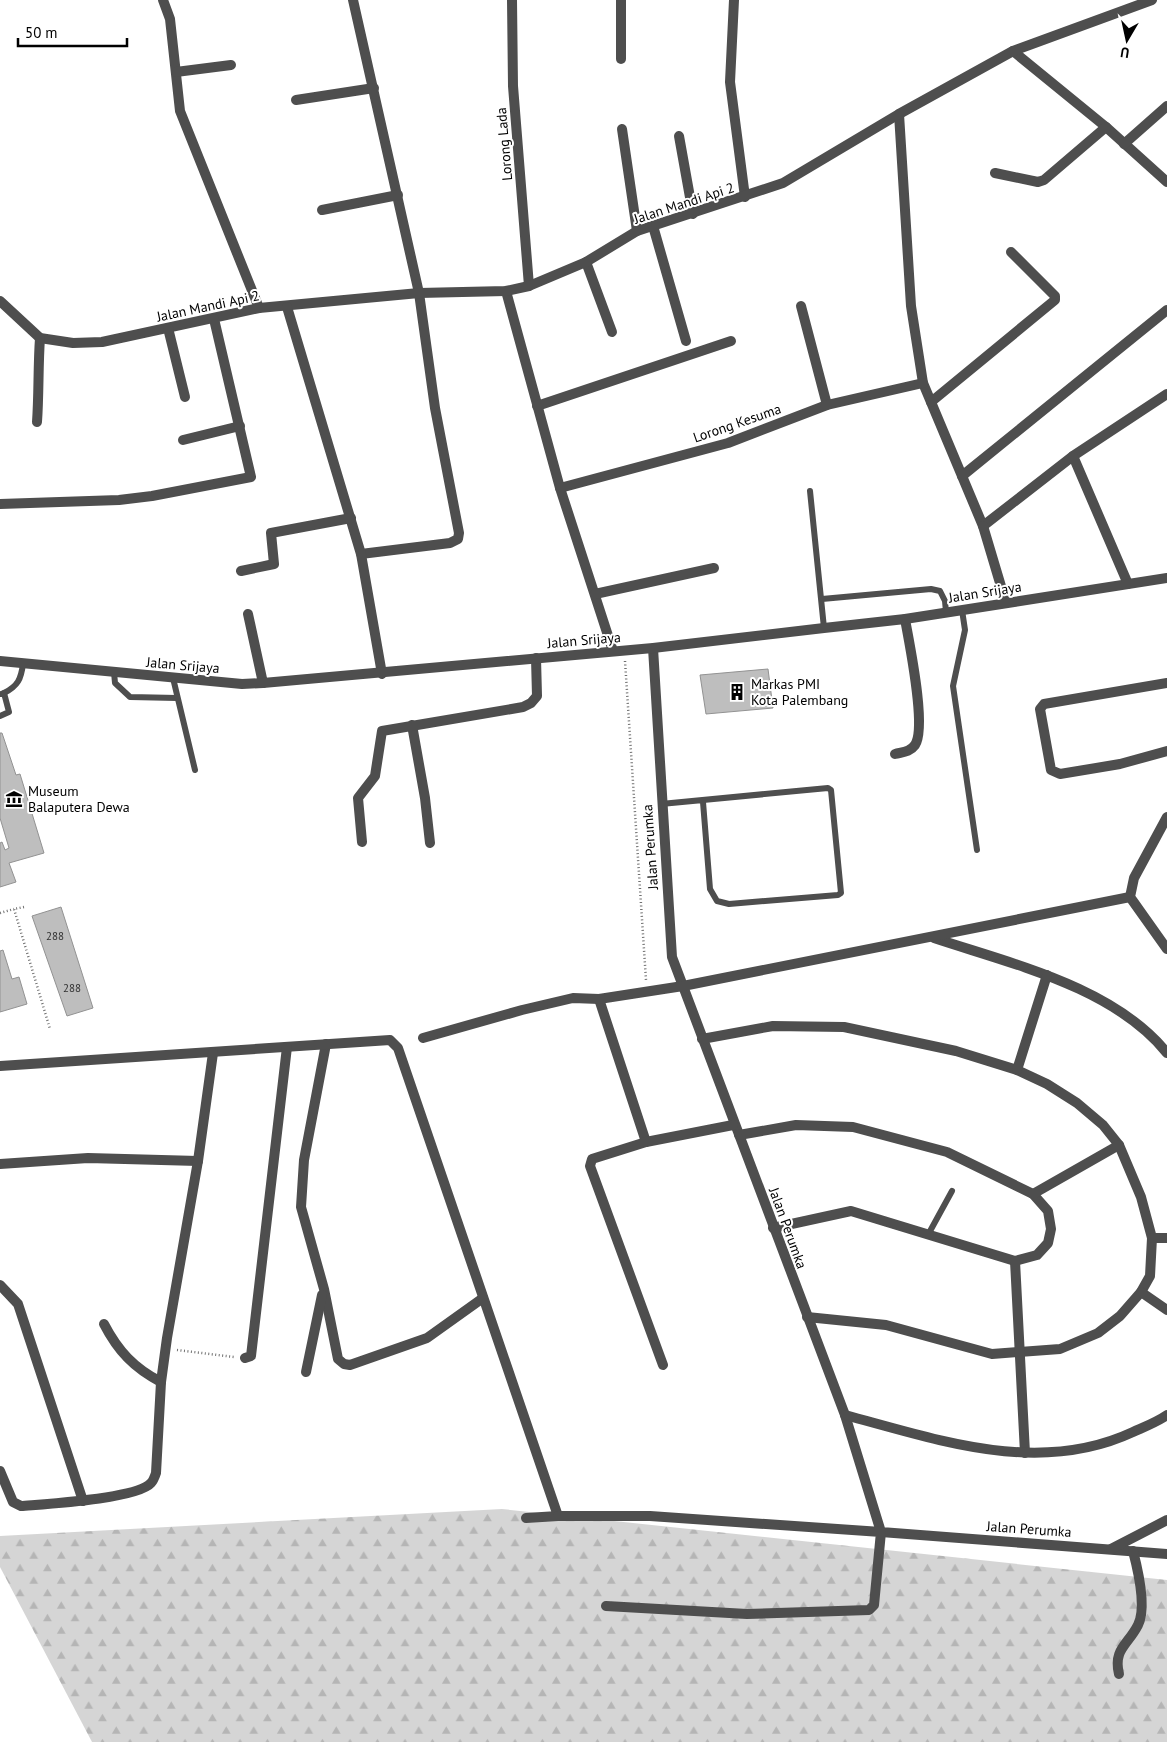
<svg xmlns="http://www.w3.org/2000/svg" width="1167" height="1742" viewBox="0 0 1167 1742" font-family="'PT Sans',sans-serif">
	<defs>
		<pattern id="forest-firs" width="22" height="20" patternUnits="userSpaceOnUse" patternTransform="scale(1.25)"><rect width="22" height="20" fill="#d5d5d5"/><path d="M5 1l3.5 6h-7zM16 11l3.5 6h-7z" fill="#b5b5b5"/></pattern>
	</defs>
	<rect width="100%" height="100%" fill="#fff"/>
	<path fill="url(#forest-firs)" d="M502 1509 1167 1580V1742H92L0 1567V1536Z"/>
	<g fill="#bebebe" stroke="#929292">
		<path d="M768 669 773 708 706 714 700 675Z"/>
		<path d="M0 733H2L16 775 20 774 44 853 9 863 16 882 0 887V843L2 842 5 850 9 848 0 818Z"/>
		<path d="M61 907 93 1008 67 1016 32 916Z"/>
		<path d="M3 950 12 979 19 977 27 1004 0 1012V951Z"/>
	</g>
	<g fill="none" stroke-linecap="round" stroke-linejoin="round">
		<g stroke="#707070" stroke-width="2.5" stroke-dasharray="1 2.5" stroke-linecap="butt">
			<path d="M625 661 646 980"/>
			<path d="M24 907 14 909 50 1029"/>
			<path d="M0 913 14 909"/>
			<path d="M177 1350 234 1357"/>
		</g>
		<g stroke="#4e4e4e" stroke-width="6">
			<path d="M810 491 824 628"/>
			<path d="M822 599 931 589 940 591 945 601 946 612"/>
			<path d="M962 610 965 630 953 686 977 850"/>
			<path d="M114 672 115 683 130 697 177 698"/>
			<path d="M173 678 195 770"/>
			<path d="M4 693C18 686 21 679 23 664"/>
			<path d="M0 716 9 712 4 693 1 694"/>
			<path d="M661 804 828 788 831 790 841 893 838 895 729 904 717 901 710 889 703 802"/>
			<path d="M929 1233 952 1191"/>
		</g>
		<g stroke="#4e4e4e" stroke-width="10">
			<path d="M163 0 170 19 180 111 259 308"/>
			<path d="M353 0 419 293 435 408 459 533 458 539 450 543 361 554"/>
			<path d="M512 0 513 86 529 286"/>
			<path d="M621 0V59"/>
			<path d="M734 0 730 82 745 197"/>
			<path d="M1013 51 1106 127 1167 182"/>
			<path d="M176 72 231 65"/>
			<path d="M296 100 374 88"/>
			<path d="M899 114 911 306 923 383 983 526 1073 456 1167 394"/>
			<path d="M622 129 637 231"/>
			<path d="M679 136 693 214"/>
			<path d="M1124 144 1167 106"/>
			<path d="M995 173 1038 182 1044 180 1106 127"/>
			<path d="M322 210 398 195"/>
			<path d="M653 226 686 341"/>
			<path d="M586 262 612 332"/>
			<path d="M506 291 560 488 613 651"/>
			<path d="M0 301 40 338 73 343 102 342 259 308 419 293 506 291 529 286 586 262 637 231 783 183 899 114 1013 51 1152 0"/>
			<path d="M801 306 827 405"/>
			<path d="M287 307 361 554 382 674"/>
			<path d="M168 328 185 397"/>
			<path d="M931 402 1055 300V296L1011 252"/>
			<path d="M537 406 731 341"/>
			<path d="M37 422C39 394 38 366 40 338"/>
			<path d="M183 440 240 426"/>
			<path d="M1073 456 1128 584"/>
			<path d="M962 476 1167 310"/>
			<path d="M560 488 728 443 827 405 923 383"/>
			<path d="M0 504 119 500 152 496 251 477 214 319"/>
			<path d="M983 526 1006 603"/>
			<path d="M241 571 274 564 271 533 351 518"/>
			<path d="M595 594 714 568"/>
			<path d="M248 614 263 683"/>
			<path d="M653 648 672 957 845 1415 881 1532 1167 1554"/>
			<path d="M1167 683 1044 704 1040 709 1051 770 1060 774 1120 764 1167 751"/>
			<path d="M412 725 425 798 430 843"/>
			<path d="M895 754C903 752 910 752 915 745 927 727 909 642 905 619"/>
			<path d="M1167 817 1134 878 1130 897 1167 949"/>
			<path d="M362 842 358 798 375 776 382 731 523 707 531 703 537 696 536 658"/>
			<path d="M934 938C1012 964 1114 987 1167 1053"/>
			<path d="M599 999 646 1142"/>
			<path d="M423 1038 522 1010 573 998 599 999 683 986 1130 897"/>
			<path d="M702 1039 773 1026 844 1027 956 1051 1017 1070 1047 1084 1077 1103 1103 1125 1119 1145 1141 1197 1152 1238 1150 1276 1141 1292 1120 1316 1098 1333 1060 1349 992 1354 886 1325 807 1317"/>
			<path d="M326 1044 304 1160 301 1207 324 1289 338 1359 344 1364 350 1365 427 1338 483 1298"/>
			<path d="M0 1066 390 1040 398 1048 558 1516 526 1518"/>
			<path d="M1017 1070 1047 975"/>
			<path d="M739 1135 796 1125 853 1127 947 1152 1033 1194 1048 1211 1051 1229 1048 1243 1037 1255 1015 1261 851 1211 773 1228"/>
			<path d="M0 1164 88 1158 198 1161"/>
			<path d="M1033 1194 1119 1145"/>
			<path d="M1152 1238H1167"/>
			<path d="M1015 1261 1025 1453"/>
			<path d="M0 1285 18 1304 83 1501"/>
			<path d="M1141 1292 1167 1310"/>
			<path d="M104 1324C118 1351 134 1368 161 1382"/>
			<path d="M245 1358 251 1356 287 1047"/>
			<path d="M663 1365 590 1166 592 1159 646 1142 733 1125"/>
			<path d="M306 1372 322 1295"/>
			<path d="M845 1415C939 1440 1039 1476 1133 1432 1144 1427 1157 1422 1167 1415"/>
			<path d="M0 1471 13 1502 21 1506C44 1504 137 1499 151 1483 153 1481 155 1476 156 1473L161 1382 167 1338 198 1161 213 1053"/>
			<path d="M558 1516H650L881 1532 874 1605 869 1610 747 1614 606 1606"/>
			<path d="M1111 1549 1167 1520"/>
			<path d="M1119 1674C1113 1649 1128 1645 1138 1625 1147 1607 1138 1570 1133 1551"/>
		</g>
		<path stroke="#4e4e4e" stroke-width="10" d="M0 661 242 684 263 683 653 648 824 628 905 619 1167 578"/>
	</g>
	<defs>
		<g id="building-bare" transform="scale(1.35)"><path d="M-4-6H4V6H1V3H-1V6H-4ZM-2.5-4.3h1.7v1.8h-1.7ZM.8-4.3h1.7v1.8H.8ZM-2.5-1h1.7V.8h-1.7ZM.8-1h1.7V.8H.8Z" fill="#000" stroke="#fff" stroke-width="2.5" paint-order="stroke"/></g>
		<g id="museum-bare" transform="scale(1.35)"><path d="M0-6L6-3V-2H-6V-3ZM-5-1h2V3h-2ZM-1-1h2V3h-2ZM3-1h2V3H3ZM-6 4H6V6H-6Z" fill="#000" stroke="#fff" stroke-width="2.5" paint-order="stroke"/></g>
	</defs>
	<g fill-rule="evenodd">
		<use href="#building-bare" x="737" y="692"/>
		<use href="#museum-bare" x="14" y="799"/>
	</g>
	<g text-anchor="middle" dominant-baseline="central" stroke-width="4" stroke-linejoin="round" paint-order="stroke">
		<g font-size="11" fill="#303030">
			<text x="55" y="936">288</text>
			<text x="72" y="988">288</text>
		</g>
		<g font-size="14" fill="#000" stroke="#fff">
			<text transform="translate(504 144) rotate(-95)">Lorong Lada</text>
			<text transform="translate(684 203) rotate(-18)">Jalan Mandi Api 2</text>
			<text transform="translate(208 306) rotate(-12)">Jalan Mandi Api 2</text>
			<text transform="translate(737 423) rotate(-19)">Lorong Kesuma</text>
			<text transform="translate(985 592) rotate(-9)">Jalan Srijaya</text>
			<text transform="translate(584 640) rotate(-5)">Jalan Srijaya</text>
			<text transform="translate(183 665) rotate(5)">Jalan Srijaya</text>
			<text transform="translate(650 847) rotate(-94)">Jalan Perumka</text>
			<text transform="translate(788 1228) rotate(70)">Jalan Perumka</text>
			<text transform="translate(1029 1529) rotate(4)">Jalan Perumka</text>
		</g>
		<g font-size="14" fill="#000" stroke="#fff" text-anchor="start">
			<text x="751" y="684">Markas PMI<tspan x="751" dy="16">Kota Palembang</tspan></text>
			<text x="28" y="791">Museum<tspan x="28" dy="16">Balaputera Dewa</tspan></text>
		</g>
	</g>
	<g transform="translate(1127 40) rotate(189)" stroke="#ffffff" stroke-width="4" paint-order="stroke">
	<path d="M0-4L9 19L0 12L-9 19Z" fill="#000000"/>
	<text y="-8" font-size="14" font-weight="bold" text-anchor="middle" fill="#000000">U</text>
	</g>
	<path d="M18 38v8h109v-8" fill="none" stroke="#000000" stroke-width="2.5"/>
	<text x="25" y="38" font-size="15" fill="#000000" stroke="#ffffff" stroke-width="4" paint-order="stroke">50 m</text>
</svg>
